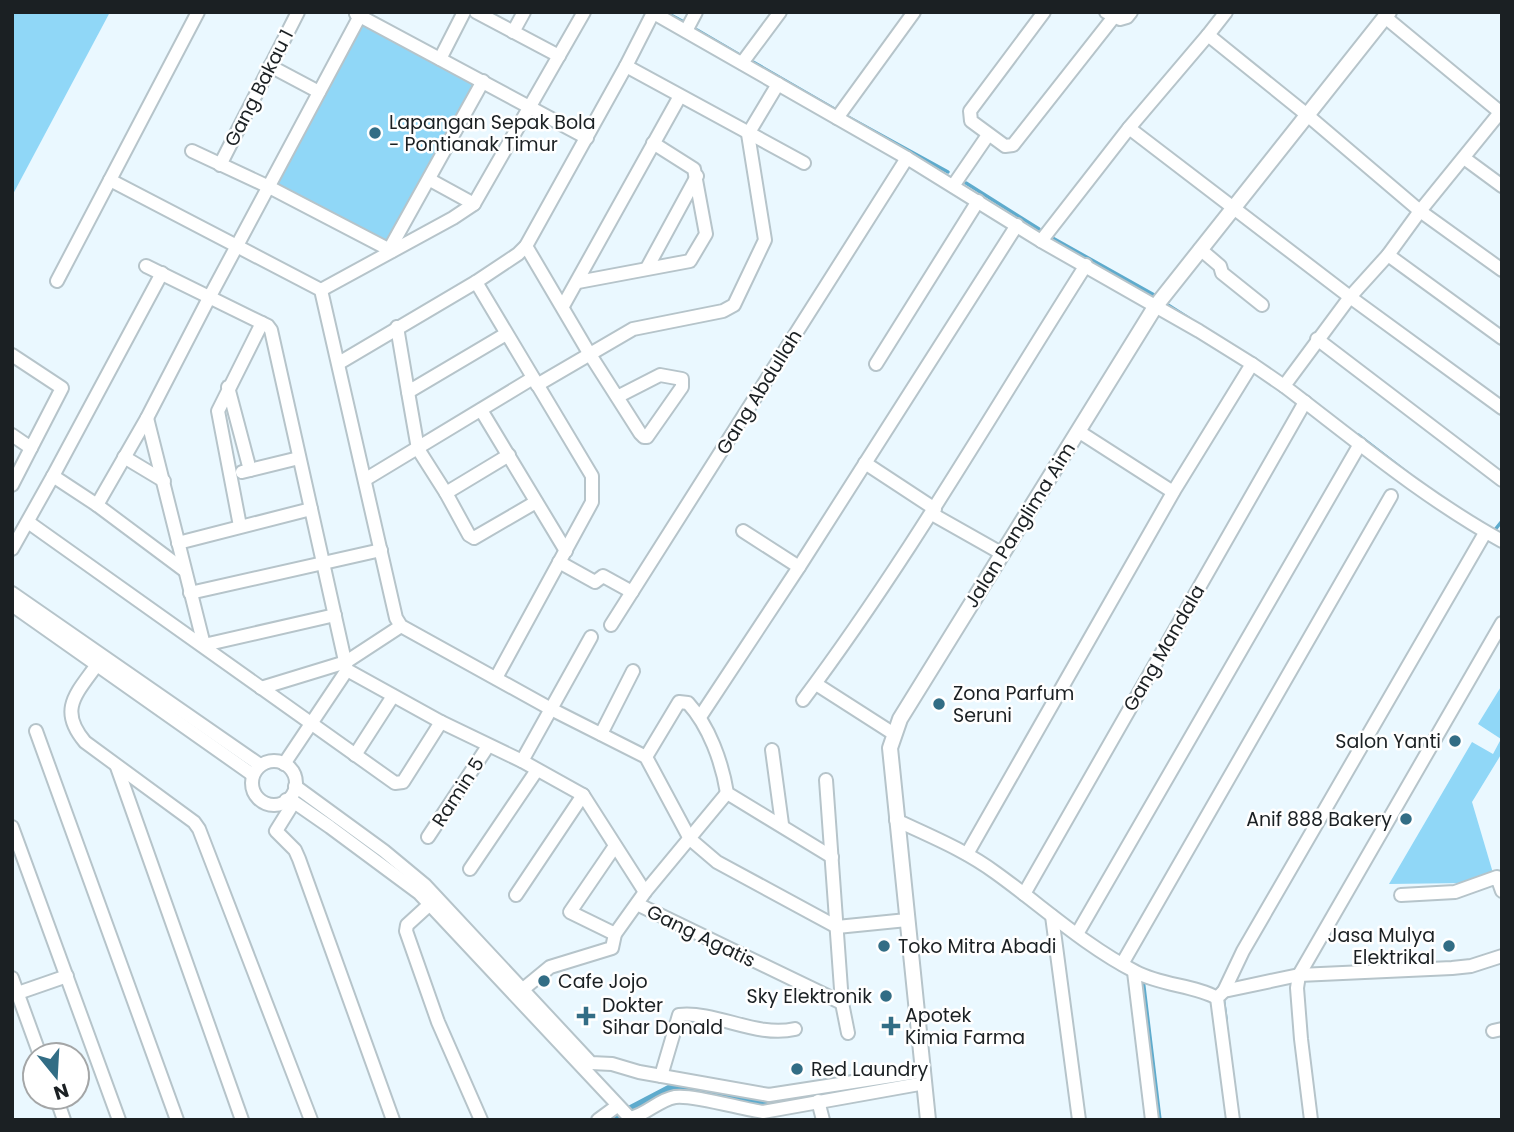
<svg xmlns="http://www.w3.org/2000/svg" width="1514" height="1132" viewBox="0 0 1514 1132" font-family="Poppins,sans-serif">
	<rect width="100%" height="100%" fill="#eaf8ff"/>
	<g fill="#90d7f7">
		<path d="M12 12H110L12 196Z"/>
		<path d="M362 21 477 82 388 244 274 184Z"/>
		<path d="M1502 685V753L1472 802 1493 873 1465 883 1389 884 1472 742 1493 754 1501 739 1478 724Z"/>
	</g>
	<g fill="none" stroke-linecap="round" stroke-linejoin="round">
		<g stroke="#5eabcd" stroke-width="3.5">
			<path d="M665 12 682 21"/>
			<path d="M697 30 738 54"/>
			<path d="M753 62 836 110"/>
			<path d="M848 117 948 172"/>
			<path d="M966 183 1039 229"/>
			<path d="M1049 236 1156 296"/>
			<path d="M1168 305 1190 319"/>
			<path d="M1358 435 1410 475"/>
			<path d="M1494 531 1502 521"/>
			<path d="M1143 979 1160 1120"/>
			<path d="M1223 997 1226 1019"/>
		</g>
		<path stroke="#5eabcd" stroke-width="10" d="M612 1120 675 1087 767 1102 792 1098"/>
		<g stroke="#b6c4ca" stroke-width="16">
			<g id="minor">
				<path d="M476 12 559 56"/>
				<path d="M652 12 907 158 1041 241 1199 331 1252 364 1175 489 967 854"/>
				<path d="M1044 12 970 111 971 121 1005 146 1013 145 1113 18"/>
				<path d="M1106 12 1120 19 1127 17 1131 12"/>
				<path d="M356 14 587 138"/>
				<path d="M1385 17 1500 112"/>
				<path d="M686 31 696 12"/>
				<path d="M513 32 524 12"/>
				<path d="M1208 35 1226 12"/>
				<path d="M440 59 464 12"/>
				<path d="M742 63 780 12"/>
				<path d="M270 66 319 92"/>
				<path d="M626 66 804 163"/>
				<path d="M1502 110 1420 211 1388 255 1350 297 1284 386C1355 440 1424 498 1502 541"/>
				<path d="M837 118 914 12"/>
				<path d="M1129 128 1350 297 1502 408"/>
				<path d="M192 151 269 187 392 251"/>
				<path d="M1464 158 1502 186"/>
				<path d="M220 165 298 12"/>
				<path d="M430 177 432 181 474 204"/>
				<path d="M110 180 321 290 396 618 401 626 551 709 646 757 690 839 717 862 837 927 907 920"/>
				<path d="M953 186 988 135"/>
				<path d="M1041 241 1129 128 1208 35 1306 114 1420 211 1502 270"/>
				<path d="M526 246 589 353 640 433 644 437H647L682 387V379L660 375 617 397"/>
				<path d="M1200 249 1220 266 1222 273 1262 305"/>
				<path d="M389 250 483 81"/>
				<path d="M1388 255 1502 338"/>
				<path d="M146 266 268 326 271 330 347 670 441 722 522 761 583 795 645 892"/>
				<path d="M647 268 697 176"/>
				<path d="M162 273 53 476 97 505 184 570"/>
				<path d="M57 281 198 12"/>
				<path d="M476 282 592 476V502L496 678"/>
				<path d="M578 282 690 261 706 234 694 169 653 143"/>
				<path d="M321 290 453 218 474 204 584 12"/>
				<path d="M563 306 680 96"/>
				<path d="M397 327 408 392 506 334"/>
				<path d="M1317 339 1502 480"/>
				<path d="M12 355 62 388 31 448 12 435"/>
				<path d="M339 363 476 282 518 254 526 246 626 66 653 13"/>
				<path d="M876 364 978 201"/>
				<path d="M1252 364 1284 386"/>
				<path d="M537 385 633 329 723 311 734 305 765 240 748 134 778 84"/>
				<path d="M228 387 250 470"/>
				<path d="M408 392 418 449 446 493 509 455"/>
				<path d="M481 410 566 551"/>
				<path d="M147 418 204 645 335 615"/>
				<path d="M1078 431 1173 492"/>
				<path d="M124 457 164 481"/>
				<path d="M865 463 935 509"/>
				<path d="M242 472 299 458"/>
				<path d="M366 479 533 378"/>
				<path d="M12 485 31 448"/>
				<path d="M446 493 469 535 474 538 536 502"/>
				<path d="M97 505 147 418 209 298 362 12"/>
				<path d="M932 514 1001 553"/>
				<path d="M28 522 395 783 403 782 441 722"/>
				<path d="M240 526 218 411 262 323"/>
				<path d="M743 531 799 567"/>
				<path d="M178 543 311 509"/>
				<path d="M12 549 53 476"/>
				<path d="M559 562 595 582 603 576 632 592"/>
				<path d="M12 593 260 765"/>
				<path d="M190 593 381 550"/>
				<path d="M12 605 253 775"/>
				<path d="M611 625 907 158"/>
				<path d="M96 666C76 694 58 710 85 742L194 822 199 829 311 1120"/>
				<path d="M816 684 894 734"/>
				<path d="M261 688 346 662 401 626"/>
				<path d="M803 700C907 561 993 411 1086 265"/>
				<path d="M700 717 799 567 1017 225"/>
				<path d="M36 731 177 1120"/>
				<path d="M601 734 633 671"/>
				<path d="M772 750 782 824"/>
				<path d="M355 755 393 696"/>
				<path d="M646 757 679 702 688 703C709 726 722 762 727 793L832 857"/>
				<path d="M522 761 591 637"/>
				<circle cx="274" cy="783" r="22"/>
				<path d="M284 764 347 670"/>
				<path d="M117 767 242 1120"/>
				<path d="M826 780 842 1003 848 1033"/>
				<path d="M295 786 384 851 425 885 591 1063 612 1064 639 1072 769 1095 924 1071"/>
				<path d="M286 800 294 802 330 827 419 893 630 1118C646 1115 658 1100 675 1097 691 1094 742 1109 763 1112L925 1083"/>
				<path d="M294 802 276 831 295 850 299 859 393 1120"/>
				<path d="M896 820C930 836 965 850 996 873 1042 906 1085 946 1136 972 1160 985 1197 986 1217 998"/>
				<path d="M12 827 119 1120"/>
				<path d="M428 837 488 746"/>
				<path d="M615 846 570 912 615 934"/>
				<path d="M470 869 537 770"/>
				<path d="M1024 894 1305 402"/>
				<path d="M516 895 583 795"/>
				<path d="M1401 895 1455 892 1497 877 1502 891"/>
				<path d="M430 904 407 925 406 931 438 1022 481 1120"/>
				<path d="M637 904 842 1003"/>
				<path d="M1052 916 1079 1120"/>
				<path d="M1077 934 1360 444"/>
				<path d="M1122 964 1391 496"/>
				<path d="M1134 972 1152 1120"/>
				<path d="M12 978 40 1055"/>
				<path d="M522 990 550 967 612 948 615 934 645 892 727 793"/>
				<path d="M1224 991 1243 951 1485 533"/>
				<path d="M18 993 67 976"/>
				<path d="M1220 995 1224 991 1299 975 1452 968 1471 966 1502 956"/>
				<path d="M1217 998 1233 1120"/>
				<path d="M1493 1031 1502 1029"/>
				<path d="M661 1076 679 1015C717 1011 756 1038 795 1029"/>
				<path d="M56 1097 64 1120"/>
				<path d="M818 1101 823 1120"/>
				<path d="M598 1120 617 1106"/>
				<path d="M1311 1120 1301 1039 1297 988 1299 975 1502 623"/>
			</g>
		</g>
		<g stroke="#b6c4ca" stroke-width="18">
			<path id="tertiary" d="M928 1120 890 748 900 719 1155 307 1389 12"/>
		</g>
		<use href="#minor" stroke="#fff" stroke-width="12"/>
		<use href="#tertiary" stroke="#fff" stroke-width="14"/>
	</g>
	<g fill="#326d85" stroke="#fff" stroke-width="2.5">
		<circle cx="375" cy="133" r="7"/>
		<circle cx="939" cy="704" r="7"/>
		<circle cx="1455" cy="741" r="7"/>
		<circle cx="1406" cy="819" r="7"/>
		<circle cx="884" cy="946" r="7"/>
		<circle cx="1449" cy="946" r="7"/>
		<circle cx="544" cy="981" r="7"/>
		<circle cx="886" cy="996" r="7"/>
		<path d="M582.5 1005.5h7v7h7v7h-7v7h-7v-7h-7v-7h7z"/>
		<path d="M887.5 1015.5h7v7h7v7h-7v7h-7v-7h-7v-7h7z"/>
		<circle cx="797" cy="1069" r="7"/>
	</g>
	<g text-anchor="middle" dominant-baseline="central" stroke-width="5" stroke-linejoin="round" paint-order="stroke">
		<g font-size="19" fill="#1b2023" stroke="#fff">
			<text transform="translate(259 88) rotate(-63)">Gang Bakau 1</text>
			<text transform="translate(759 392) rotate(-58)">Gang Abdullah</text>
			<text transform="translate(1020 525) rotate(-58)">Jalan Panglima Aim</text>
			<text transform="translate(1164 648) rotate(-60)">Gang Mandala</text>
			<text transform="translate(458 792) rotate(-57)">Ramin 5</text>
			<text transform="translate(701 936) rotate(26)">Gang Agatis</text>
		</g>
		<g font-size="19" fill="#1b2023" stroke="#fff" text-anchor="start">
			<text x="389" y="122">Lapangan Sepak Bola<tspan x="389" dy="22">- Pontianak Timur</tspan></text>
			<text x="953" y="693">Zona Parfum<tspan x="953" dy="22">Seruni</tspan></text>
			<text x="1441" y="741" text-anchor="end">Salon Yanti</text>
			<text x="1392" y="819" text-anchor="end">Anif 888 Bakery</text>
			<text x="1435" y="935" text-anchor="end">Jasa Mulya<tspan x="1435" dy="22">Elektrikal</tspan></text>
			<text x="898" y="946">Toko Mitra Abadi</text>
			<text x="558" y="981">Cafe Jojo</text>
			<text x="872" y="996" text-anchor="end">Sky Elektronik</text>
			<text x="602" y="1005">Dokter<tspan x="602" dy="22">Sihar Donald</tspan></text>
			<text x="905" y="1015">Apotek<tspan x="905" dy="22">Kimia Farma</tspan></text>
			<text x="811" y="1069">Red Laundry</text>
		</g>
	</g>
	<rect width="1514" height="1132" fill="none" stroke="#1b2023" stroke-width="28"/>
	<g transform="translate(56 1076) rotate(162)"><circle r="33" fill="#ffffff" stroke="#a4a6a7" stroke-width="2"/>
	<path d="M0-5L12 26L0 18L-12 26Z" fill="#326d85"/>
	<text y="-10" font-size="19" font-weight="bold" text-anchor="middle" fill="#1b2023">N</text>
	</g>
</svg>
